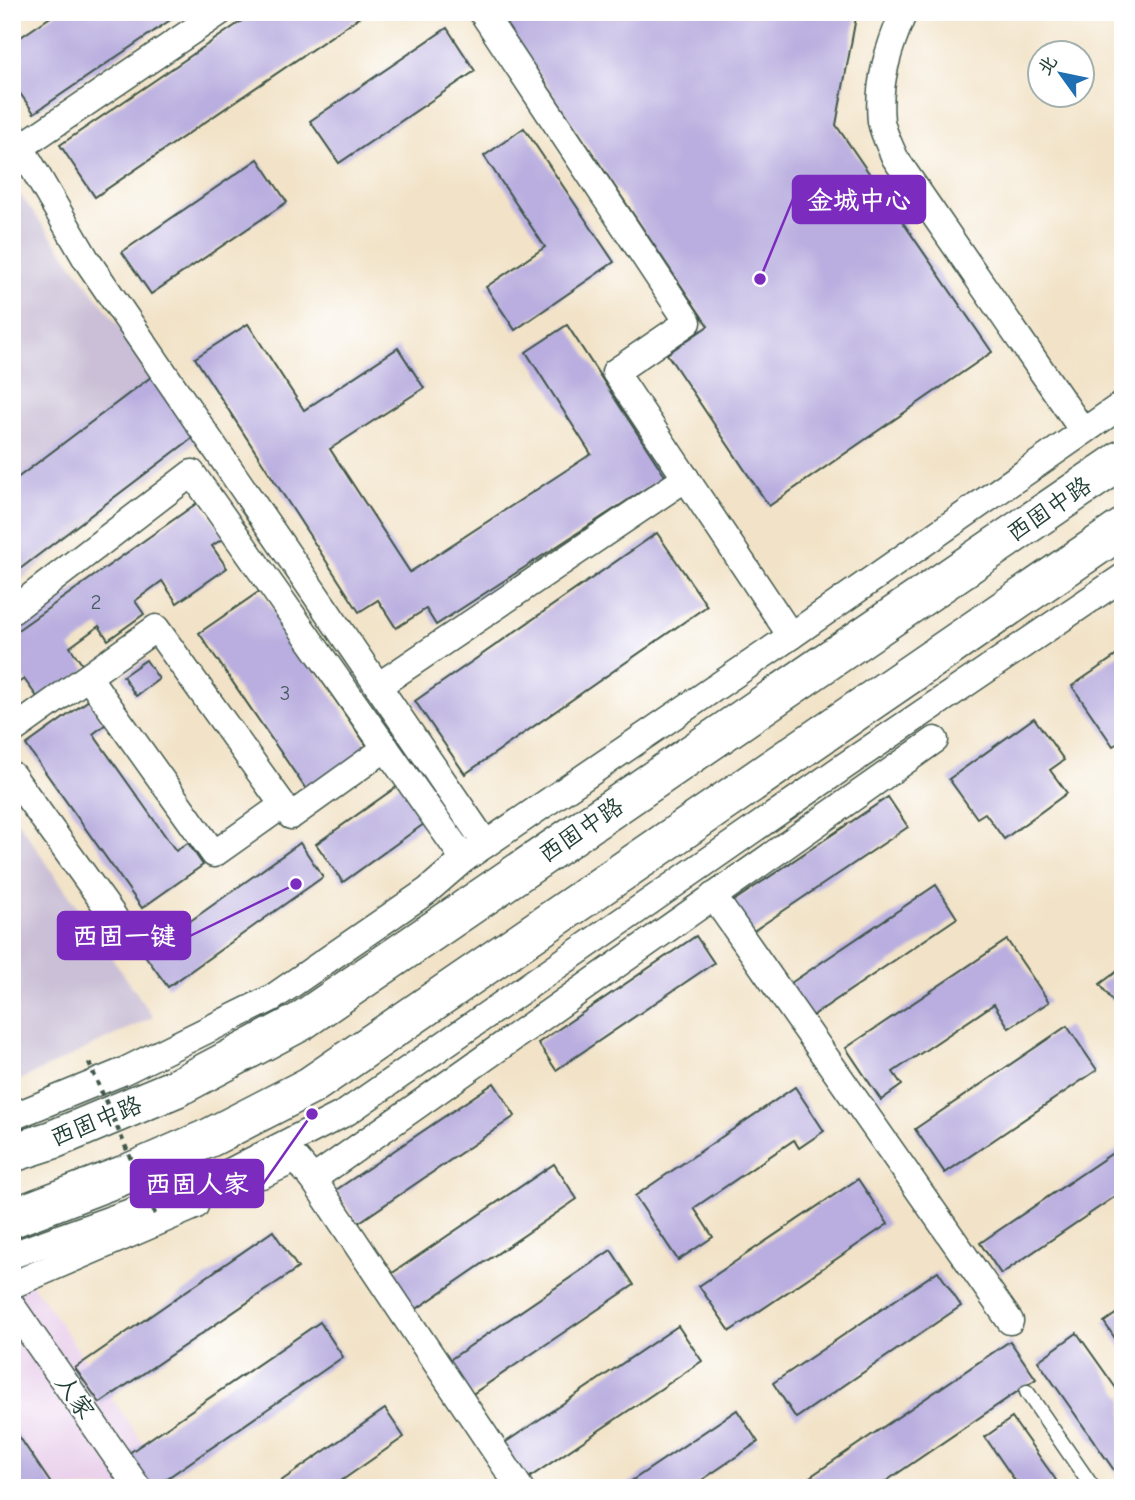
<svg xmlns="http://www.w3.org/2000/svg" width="1135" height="1500" viewBox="0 0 1135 1500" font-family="'Comic Neue','LXGW WenKai TC',sans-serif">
	<rect width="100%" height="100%" fill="#fff"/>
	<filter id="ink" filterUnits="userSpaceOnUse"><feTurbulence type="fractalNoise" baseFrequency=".0143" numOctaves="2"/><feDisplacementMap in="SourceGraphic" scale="14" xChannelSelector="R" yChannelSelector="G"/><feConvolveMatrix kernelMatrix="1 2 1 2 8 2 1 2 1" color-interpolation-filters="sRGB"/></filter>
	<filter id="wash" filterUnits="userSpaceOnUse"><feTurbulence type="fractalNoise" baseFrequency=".00686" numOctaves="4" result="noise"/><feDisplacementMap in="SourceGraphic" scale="28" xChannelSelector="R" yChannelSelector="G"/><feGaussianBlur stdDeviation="1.57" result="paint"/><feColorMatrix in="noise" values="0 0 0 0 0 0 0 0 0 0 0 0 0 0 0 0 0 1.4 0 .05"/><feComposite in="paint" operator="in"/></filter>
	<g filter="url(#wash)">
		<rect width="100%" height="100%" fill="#f2e3c8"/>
		<path fill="#ead1ec" d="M20 1266 174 1488H12V1270Z"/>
		<g fill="#cabfd6">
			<path d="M12 184 202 437 12 587Z"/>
			<path d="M12 813 153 1017 12 1084Z"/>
		</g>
		<g id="blocks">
			<g fill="#b9aedf">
				<path d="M58 12H182L34 113 12 82V43Z"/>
				<path d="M255 12H367L95 197 60 145Z"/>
				<path d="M498 12H857L836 125 992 352 769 506 667 354 708 326Z"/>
				<path d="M447 28 475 71 339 163 310 121Z"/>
				<path d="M524 128 614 262 515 330 486 287 545 247 484 156Z"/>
				<path d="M258 159 287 202 151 294 122 252Z"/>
				<path d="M248 324 304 410 398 348 424 388 330 449 410 572 591 454 526 352 567 325 665 476 436 625 426 609 396 628 378 600 359 612 195 358Z"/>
				<path d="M155 374 199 433 12 575V482Z"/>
				<path d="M200 501 225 537 212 546 227 568 177 603 162 581 135 601 144 614 108 640 99 626 70 647 86 670 41 702 24 679 12 687V634Z"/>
				<path d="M657 533 707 606 465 774 415 701Z"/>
				<path d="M260 591 371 752 310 795 199 633Z"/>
				<path d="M1123 651V740L1113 746 1072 686Z"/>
				<path d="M146 660 159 679 136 696 123 676Z"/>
				<path d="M89 700 106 724 93 734 176 851 188 843 203 865 142 908 26 745Z"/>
				<path d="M1034 718 1064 760 1050 770 1067 793 1004 839 985 813 977 818 949 779Z"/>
				<path d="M402 783 428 821 343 882 316 844Z"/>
				<path d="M888 797 908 827 749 934 729 904Z"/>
				<path d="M300 843 323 877 168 987 144 954Z"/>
				<path d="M936 885 957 918 809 1018 788 985Z"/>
				<path d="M696 936 714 963 556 1070 538 1043Z"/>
				<path d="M1007 940 1049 1002 1009 1028 994 1004 893 1072 902 1085 881 1100 846 1048Z"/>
				<path d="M1123 967V1016L1100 984Z"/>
				<path d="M1067 1026 1097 1070 945 1173 915 1129Z"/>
				<path d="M494 1083 515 1116 358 1223 336 1190Z"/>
				<path d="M795 1087 824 1131 799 1148 794 1140 694 1208 713 1237 678 1260 635 1196Z"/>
				<path d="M1123 1146V1191L1001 1274 980 1243Z"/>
				<path d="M554 1164 577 1199 415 1310 391 1274Z"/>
				<path d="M858 1179 888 1224 730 1331 699 1286Z"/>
				<path d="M273 1231 298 1268 100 1403 75 1368Z"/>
				<path d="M611 1250 634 1285 468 1397 445 1363Z"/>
				<path d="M938 1271 961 1306 796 1418 773 1383Z"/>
				<path d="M1123 1309V1350L1104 1322Z"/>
				<path d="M320 1322 343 1357 153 1488H142L122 1458Z"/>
				<path d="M678 1326 702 1361 527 1479 503 1444Z"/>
				<path d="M1077 1333 1123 1398V1483L1038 1361Z"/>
				<path d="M1010 1341 1036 1379 876 1488H805L801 1483Z"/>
				<path d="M385 1409 404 1437 331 1488H271Z"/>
				<path d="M737 1410 758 1442 690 1488H621Z"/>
				<path d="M1012 1418 1056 1480 1045 1488H1014L1018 1485 985 1437Z"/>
				<path d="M12 1426 54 1488H12Z"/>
			</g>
		</g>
	</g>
	<g filter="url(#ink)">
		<use href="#blocks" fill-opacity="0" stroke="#3f564a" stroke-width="2"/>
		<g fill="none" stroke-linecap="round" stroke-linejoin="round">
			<g stroke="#3f564a" stroke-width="17">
				<path id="lane" d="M1027 1392 1093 1488"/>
			</g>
			<g stroke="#3f564a" stroke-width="29">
				<g id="street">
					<path d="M482 12 688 322 615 372 791 636"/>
					<path d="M904 12C889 46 877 83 881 121 883 133 890 146 895 158L1083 431"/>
					<path d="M12 132 86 259 486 844"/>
					<path d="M21 147 220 12"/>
					<path d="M12 611 192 473 464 859"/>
					<path d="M88 677 214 854 283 805"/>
					<path d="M378 686 686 478"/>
					<path d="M12 731 156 628 291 816 386 748"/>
					<path d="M12 775 114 917"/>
					<path d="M713 896 1010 1321"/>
					<path d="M12 1117 122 1072 272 998 427 891 464 859 791 636 1123 404"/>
					<path d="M262 1175 296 1159 313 1179 520 1488"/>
					<path d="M313 1179 935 740"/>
					<path d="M12 1255 200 1187 347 1112 846 765 1123 577"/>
					<path d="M12 1285 195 1206"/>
					<path d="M12 1306 138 1488"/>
				</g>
			</g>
			<g stroke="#3f564a" stroke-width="41">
				<g id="primary">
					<path d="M12 1153 52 1140 176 1088 300 1022 1123 459"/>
					<path d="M12 1218 124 1175 211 1137 310 1086 1123 528"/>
				</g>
			</g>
			<use href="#lane" stroke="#fff" stroke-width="14"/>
			<use href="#street" stroke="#fff" stroke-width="26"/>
			<use href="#primary" stroke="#fff" stroke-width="38"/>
			<path stroke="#3f564a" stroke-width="4.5" stroke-dasharray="5 5" stroke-linecap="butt" d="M89 1063 155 1214"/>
		</g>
	</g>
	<g text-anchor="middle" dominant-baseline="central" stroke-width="5" stroke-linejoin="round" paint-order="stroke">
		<g font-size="21" fill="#46595f">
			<text x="96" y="602">2</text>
			<text x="285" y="693">3</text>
		</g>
		<g font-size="24" fill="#1f3d34" stroke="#fff">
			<text transform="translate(1049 509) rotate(-34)">西固中路</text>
			<text transform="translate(581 830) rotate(-34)">西固中路</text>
			<text transform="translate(96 1121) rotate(-22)">西固中路</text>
			<text transform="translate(75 1397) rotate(55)">人家</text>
		</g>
	</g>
	<path fill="none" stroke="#7b2cbf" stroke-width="2.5" d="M760 279L793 199M296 884L190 936M312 1114L263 1184"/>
	<g fill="#7b2cbf" stroke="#fff" stroke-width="2.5">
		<circle cx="760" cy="279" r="7"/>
		<circle cx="296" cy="884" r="7"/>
		<circle cx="312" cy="1114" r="7"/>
	</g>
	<g fill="#7b2cbf" stroke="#7b2cbf" stroke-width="2.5">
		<rect x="793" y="176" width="132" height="47" rx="7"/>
		<rect x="58" y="912" width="132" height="47" rx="7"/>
		<rect x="131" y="1160" width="132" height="47" rx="7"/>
	</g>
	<g font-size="26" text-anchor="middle" font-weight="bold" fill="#fff">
		<text x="859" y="209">金城中心</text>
		<text x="124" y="945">西固一键</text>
		<text x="197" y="1193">西固人家</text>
	</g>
	<rect width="1135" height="1500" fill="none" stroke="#fff" stroke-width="42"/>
	<g transform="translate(1061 74) rotate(303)"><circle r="33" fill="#ffffff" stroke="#a5b1ae" stroke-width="2"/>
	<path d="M0-5L12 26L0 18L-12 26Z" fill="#1f6fb2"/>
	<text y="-10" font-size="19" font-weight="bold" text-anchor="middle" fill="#1f3d34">北</text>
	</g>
</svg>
